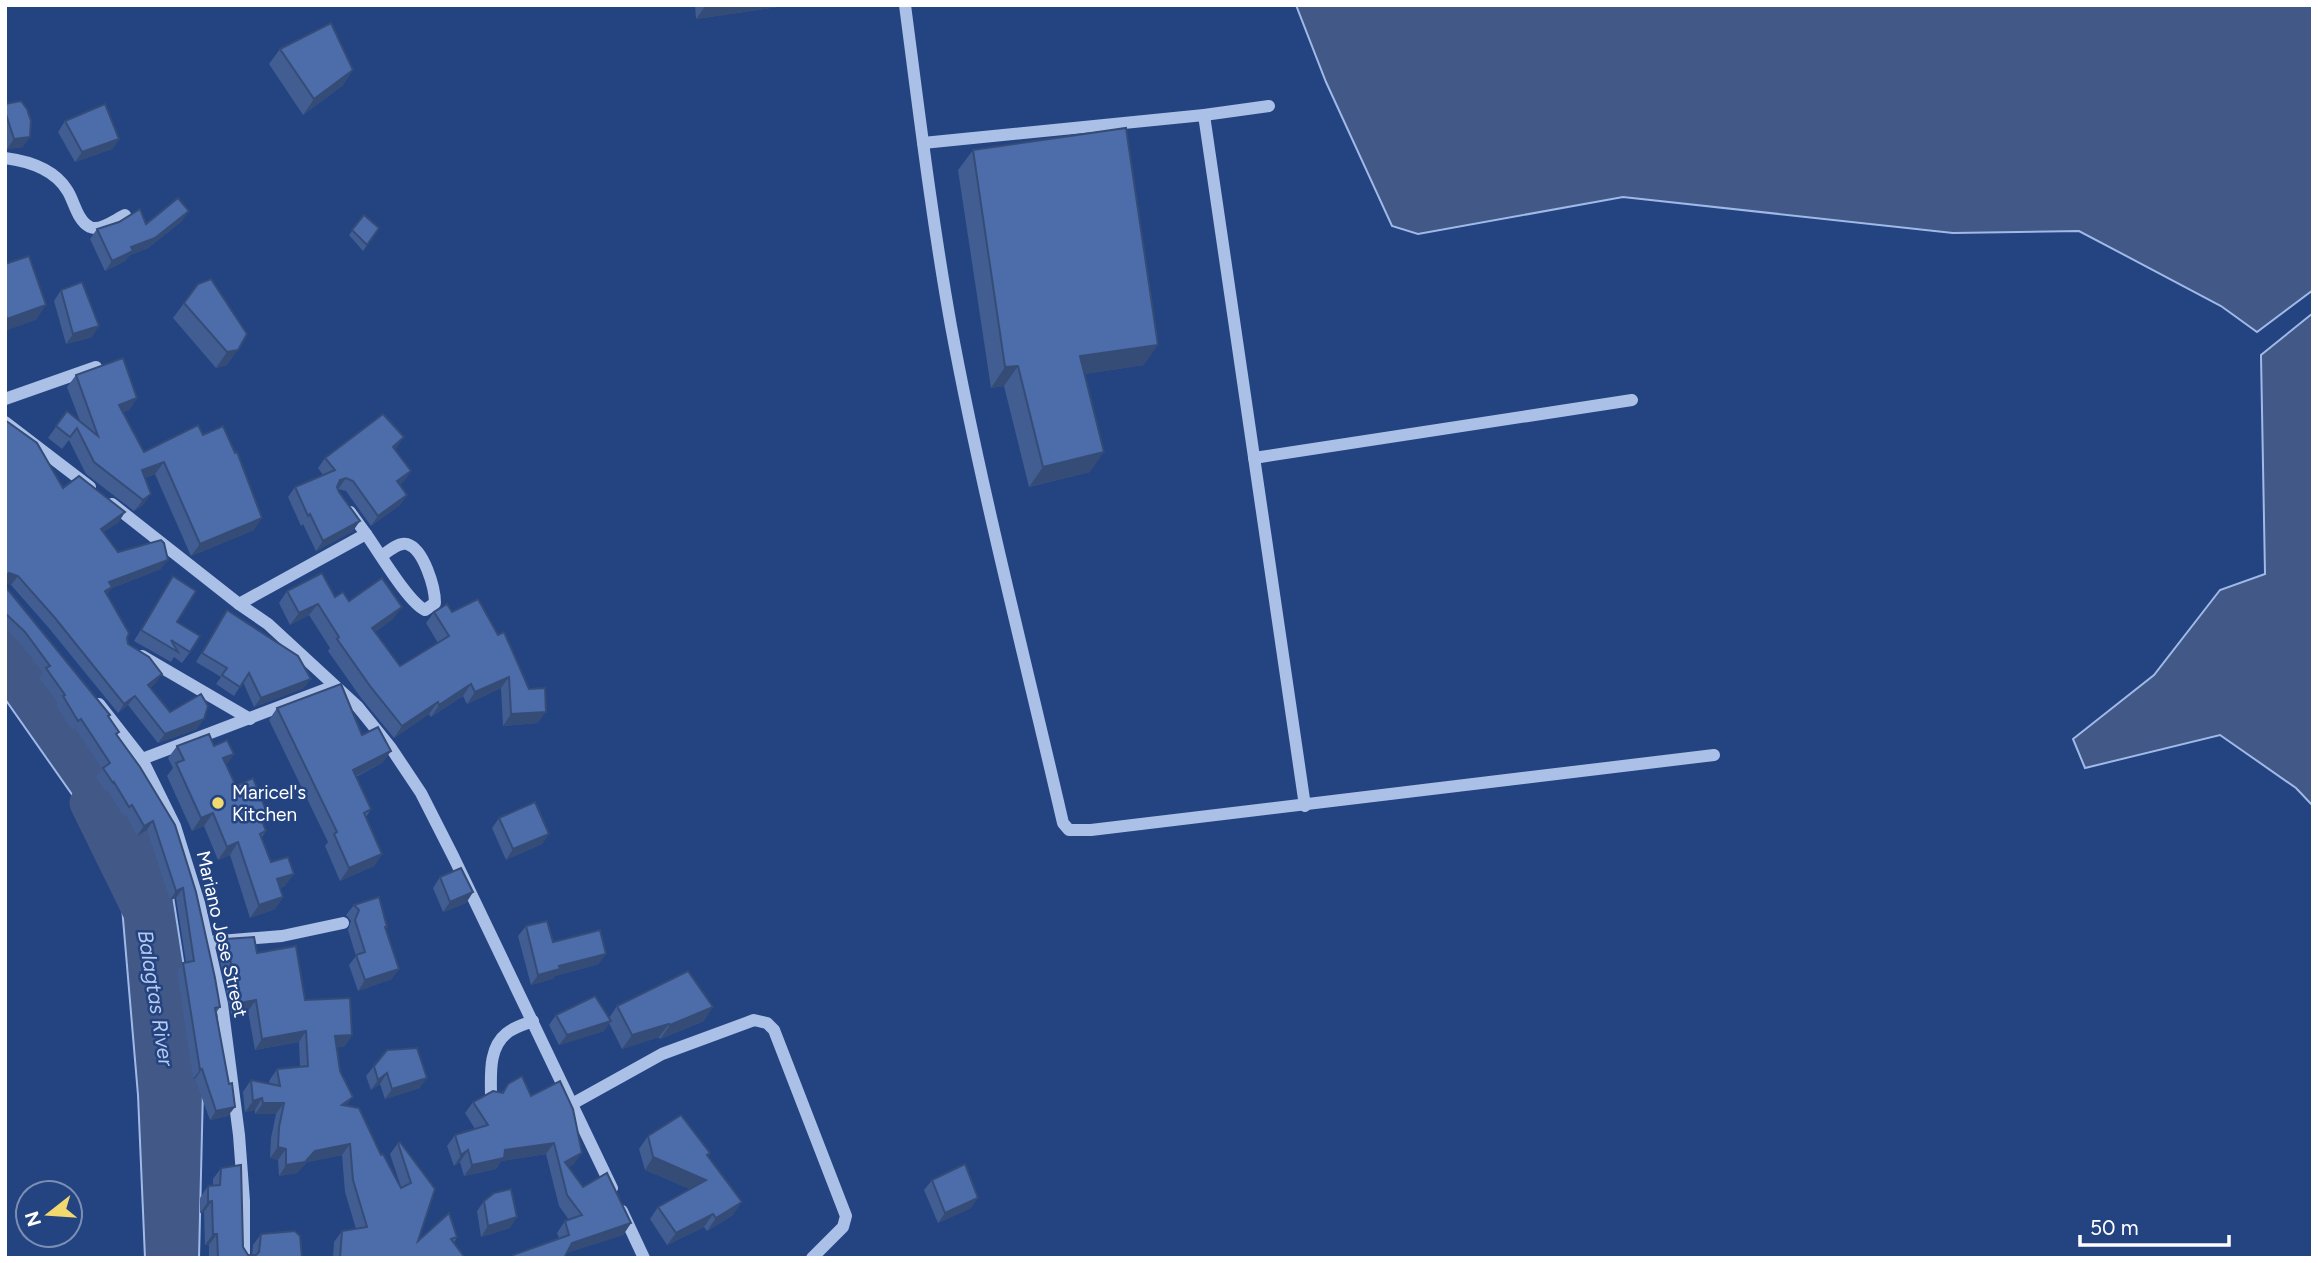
<svg xmlns="http://www.w3.org/2000/svg" width="2318" height="1263" viewBox="0 0 2318 1263" font-family="Figtree,sans-serif">
	<rect width="100%" height="100%" fill="#244381"/>
	<g fill="#425886" stroke="#9fb9e8" stroke-width="2">
		<path d="M1296 5H2313V290L2257 332 2221 306 2079 231 1953 233 1623 197 1418 234 1392 226 1326 82Z"/>
		<path d="M2313 313V806L2296 788 2220 735 2085 768 2073 739 2154 675 2220 590 2265 574 2261 355Z"/>
		<path d="M5 608 163 832 203 1089 199 1258H145L138 1095 118 860 5 699Z"/>
	</g>
	<g fill="none" stroke-linecap="round" stroke-linejoin="round">
		<path stroke="#425886" stroke-width="35" d="M87 803 139 909"/>
		<g stroke="#abc0e7" stroke-width="12">
			<path d="M905 5C919 112 932 220 951 326 982 493 1025 658 1063 823L1069 830H1091L1714 755"/>
			<path d="M1204 115 1305 806"/>
			<path d="M923 143 1204 115 1269 106"/>
			<path d="M5 158C28 161 54 169 67 190 74 200 77 221 90 227 100 232 116 219 125 215"/>
			<path d="M5 399 96 367"/>
			<path d="M5 422 90 487"/>
			<path d="M1254 458 1632 400"/>
			<path d="M112 504 239 604 268 624 358 707 391 748 421 793 454 858 612 1188"/>
			<path d="M366 534C379 552 408 602 425 610L435 603C435 588 424 549 407 544 399 542 388 551 382 556"/>
			<path d="M239 604 366 534 350 512"/>
			<path d="M142 656 250 719"/>
			<path d="M99 704 142 759 175 826 199 903 222 1004 239 1135 244 1201V1258"/>
			<path d="M142 759 334 686"/>
			<path d="M208 942 282 936 343 923"/>
			<path d="M491 1096C491 1075 488 1048 507 1033 514 1027 525 1024 533 1021"/>
			<path d="M572 1104 662 1054 754 1020 767 1023 774 1030 846 1216 843 1227 812 1258"/>
			<path d="M622 1211 644 1258"/>
		</g>
	</g>
	<g fill="#415d92">
		<path d="M695 5H791L696 19Z"/>
		<path d="M280 49 353 70 342 86 303 115 269 64Z"/>
		<path d="M5 104 23 147 7 149 5 145Z"/>
		<path d="M65 121 119 139 112 149 75 162 58 132Z"/>
		<path d="M973 150 1144 365 1084 374 1090 472 1029 487 1004 386 991 388 958 170Z"/>
		<path d="M364 215 379 228 363 251 349 235Z"/>
		<path d="M182 221 148 248 130 255 125 261 105 271 90 239 97 229Z"/>
		<path d="M198 284 247 334 227 365 216 368 173 318Z"/>
		<path d="M61 290 92 337 66 344 54 301Z"/>
		<path d="M76 375 137 398 129 410 123 412 144 452 198 425 254 530 191 556 155 474 145 478 142 506 134 511 86 474 69 440 62 449 48 438 67 411 80 421 67 387Z"/>
		<path d="M5 420 63 488 119 522 103 532 118 552 161 569 112 588 107 594 127 638 128 644 156 683 150 688 170 712 197 729 158 743 128 705 118 713 48 627 11 585 5 583Z"/>
		<path d="M397 447 395 449 411 471 404 481 399 485 407 495 400 505 371 526 346 491 338 489 353 531 316 551 303 524 301 526 288 497 295 487 323 475 318 468 325 458Z"/>
		<path d="M173 576 177 622 190 652 182 663 174 657 171 662 134 641Z"/>
		<path d="M5 586 110 715 109 717 119 732 117 734 175 825 220 1007 216 1013 228 1116 210 1120 195 1079H193L177 972 183 963 186 962 176 898 170 900 147 830 137 836 126 815 123 816 108 791 106 792 96 777 102 769 75 728 72 730 56 706 58 703 39 678 43 673 18 641 5 629Z"/>
		<path d="M287 591 335 597 349 601 393 619 375 632 400 666 438 643 426 623 434 612H452L478 599 538 723 503 726 501 688 467 704 463 696 431 717 429 714 394 738 361 698 328 651 330 648 309 615 290 625 279 603Z"/>
		<path d="M227 610 304 688 254 707 243 682 234 696 216 684 221 677 196 662Z"/>
		<path d="M277 708 362 735 391 751 382 763 356 777 371 809 366 817 382 854 374 866 340 881 325 846 328 842 269 720Z"/>
		<path d="M177 746H214L234 754 226 765 236 786 267 813 262 821 266 831 262 837 271 862 285 886 280 888 283 897 275 909 250 918 230 855 218 860 204 826 192 831 167 776 173 768 168 758Z"/>
		<path d="M499 818 549 834 542 844 506 860 492 828Z"/>
		<path d="M440 877 473 892 466 903 443 912 433 888Z"/>
		<path d="M354 905 386 929 392 979 358 991 349 965 356 956 348 930 351 921 346 915Z"/>
		<path d="M526 926 553 942 599 964 555 976 552 979 531 985 518 936Z"/>
		<path d="M226 939 257 953 305 1000 352 1035 344 1047H336L347 1106 381 1155 401 1187 390 1154 398 1143 435 1189 418 1241 457 1237 454 1243 465 1258H333L334 1242 342 1231 356 1229 345 1192 342 1155 307 1162 297 1173 279 1176 278 1160 270 1158 271 1138 276 1114H255V1110L245 1112 243 1092 251 1080 270 1084 269 1081 277 1069 300 1067 299 1042 255 1050 248 1011 231 1014 218 950Z"/>
		<path d="M617 1006 704 1021 660 1039 659 1037 622 1049 609 1023 604 1031 559 1045 549 1025 556 1015 609 1018Z"/>
		<path d="M374 1066 420 1088 385 1099 380 1084 371 1090 366 1076Z"/>
		<path d="M508 1084 531 1096 574 1164 569 1167 583 1187 631 1223 623 1235 566 1253 564 1258H512L513 1255 559 1238 557 1233 565 1221 569 1220 559 1206 546 1154 501 1161 496 1169 464 1176 460 1162 454 1166 447 1146 455 1135 475 1129 465 1113 473 1102 502 1092Z"/>
		<path d="M648 1136 710 1153 708 1156 733 1215 707 1231 704 1227 667 1245 650 1219 658 1207 690 1189 645 1170 639 1149Z"/>
		<path d="M221 1168 243 1247 248 1255H252L253 1245 261 1234 302 1258H209V1245H205L204 1212 200 1213V1198L208 1186H213V1179Z"/>
		<path d="M932 1180 971 1208 938 1223 924 1190Z"/>
		<path d="M484 1201 510 1228 481 1237 477 1211Z"/>
	</g>
	<g fill="#354c77">
		<path d="M706 5H791L696 19Z"/>
		<path d="M353 70 342 86 303 115 314 99Z"/>
		<path d="M30 137 23 147 7 149 14 139Z"/>
		<path d="M119 139 112 149 75 162 82 152Z"/>
		<path d="M189 211 182 221 148 248 130 255 125 261 105 271 112 261 131 247Z"/>
		<path d="M46 305 36 320 5 331V322L7 319Z"/>
		<path d="M99 326 92 337 66 344 73 334Z"/>
		<path d="M1158 345 1144 365 1066 377 1080 356Z"/>
		<path d="M238 350 227 365 216 368 227 352Z"/>
		<path d="M1018 366 1004 386 991 388 1005 367Z"/>
		<path d="M137 398 129 410 111 416 119 405Z"/>
		<path d="M404 437 397 447 386 457 393 447Z"/>
		<path d="M1104 452 1090 472 1029 487 1043 467Z"/>
		<path d="M164 462 155 474 134 482 142 470Z"/>
		<path d="M411 471 404 481 390 491 397 481Z"/>
		<path d="M346 478 339 488 333 490 340 480Z"/>
		<path d="M151 494 142 506 134 511 143 500Z"/>
		<path d="M407 495 400 505 371 526 378 516Z"/>
		<path d="M125 512 119 522 94 538 101 529Z"/>
		<path d="M262 518 254 530 191 556 200 544Z"/>
		<path d="M360 521 353 531 316 551 323 541Z"/>
		<path d="M168 560 161 569 112 588 106 596 99 600 109 582Z"/>
		<path d="M9 573 18 576 11 585 5 583V577Z"/>
		<path d="M318 604 309 615 290 625 299 613Z"/>
		<path d="M402 607 393 619 363 640 372 628Z"/>
		<path d="M162 674 156 683 142 694 148 685Z"/>
		<path d="M509 677 501 688 467 704 475 692Z"/>
		<path d="M311 679 304 688 254 707 261 698Z"/>
		<path d="M471 684 463 696 431 717 439 705Z"/>
		<path d="M135 696 128 705 118 713 124 704Z"/>
		<path d="M438 702 429 714 394 738 402 726Z"/>
		<path d="M546 712 538 723 503 726 511 714Z"/>
		<path d="M204 719 197 729 158 743 165 734Z"/>
		<path d="M391 751 382 763 344 782 353 770Z"/>
		<path d="M234 754 225 767 223 758Z"/>
		<path d="M213 813 204 826 192 831 201 818Z"/>
		<path d="M267 813 258 825 260 816Z"/>
		<path d="M153 821 147 830 137 836 144 826Z"/>
		<path d="M549 834 542 844 506 860 513 849Z"/>
		<path d="M238 842 230 855 218 860 227 847Z"/>
		<path d="M382 854 374 866 340 881 349 868Z"/>
		<path d="M294 874 285 886 269 892 277 879Z"/>
		<path d="M183 888 176 898 170 900 176 891Z"/>
		<path d="M473 892 466 903 443 912 450 902Z"/>
		<path d="M283 897 275 909 250 918 259 905Z"/>
		<path d="M606 954 599 964 555 976 552 979 531 985 538 975 559 966Z"/>
		<path d="M399 969 392 979 358 991 365 980Z"/>
		<path d="M256 1000 248 1011 231 1014 239 1003Z"/>
		<path d="M713 1007 704 1021 660 1039 670 1025Z"/>
		<path d="M611 1021 604 1031 559 1045 567 1035Z"/>
		<path d="M669 1024 659 1037 622 1049 632 1035Z"/>
		<path d="M306 1031 299 1042 255 1050 262 1039Z"/>
		<path d="M352 1035 344 1047H327L335 1036Z"/>
		<path d="M202 1069 195 1079H193L200 1070Z"/>
		<path d="M387 1073 380 1084 371 1090 378 1080Z"/>
		<path d="M427 1078 420 1088 385 1099 392 1089Z"/>
		<path d="M353 1097 345 1108 342 1105Z"/>
		<path d="M262 1098 255 1110 245 1112 253 1101Z"/>
		<path d="M263 1103H284L276 1114H255Z"/>
		<path d="M235 1107 228 1116 210 1120 216 1111Z"/>
		<path d="M554 1143 546 1154 501 1161 496 1169 464 1176 472 1165 505 1150Z"/>
		<path d="M350 1144 342 1155 307 1162 297 1173 279 1176 286 1165 315 1151Z"/>
		<path d="M278 1147 286 1149 278 1160 270 1158Z"/>
		<path d="M468 1150 460 1162 454 1166 461 1155Z"/>
		<path d="M582 1153 574 1164 561 1171 565 1162Z"/>
		<path d="M653 1157 706 1180 697 1192 645 1170Z"/>
		<path d="M978 1198 971 1208 938 1223 945 1213Z"/>
		<path d="M212 1201 204 1212 200 1213 208 1202Z"/>
		<path d="M742 1202 733 1215 707 1231 716 1218Z"/>
		<path d="M713 1214 704 1227 667 1245 676 1233Z"/>
		<path d="M517 1217 510 1228 481 1237 488 1226Z"/>
		<path d="M631 1223 623 1235 564 1254 572 1243Z"/>
		<path d="M213 1234H217L209 1245H205Z"/>
	</g>
	<g fill="#4c6caa" stroke="#354c77" stroke-width="2">
		<path d="M331 23 353 70 314 99 280 49Z"/>
		<path d="M21 101 27 109 31 121 30 137 14 139 5 111V104Z"/>
		<path d="M105 104 119 139 82 152 65 121Z"/>
		<path d="M1126 128 1158 345 1080 356 1104 452 1043 467 1018 366 1005 367 973 150Z"/>
		<path d="M178 198 189 211 155 238 131 247 133 251 112 261 97 229 119 222 140 209 146 224Z"/>
		<path d="M364 215 379 228 367 245 352 230Z"/>
		<path d="M29 256 46 305 7 319 5 313V264Z"/>
		<path d="M211 279 247 334 238 350 227 352 184 303 198 284Z"/>
		<path d="M82 282 99 326 73 334 61 290Z"/>
		<path d="M123 358 137 398 119 405 144 452 198 425 203 435 223 426 235 453 237 452 262 518 200 544 164 462 142 470 151 494 143 500 94 462 77 428 70 437 56 426 67 411 98 436 76 375Z"/>
		<path d="M383 414 404 437 393 447 411 471 397 481 407 495 378 516 353 481 346 478 340 480 337 487 339 492 360 521 323 541 310 514 308 516 295 487 335 470 325 458Z"/>
		<path d="M5 420 37 443 63 488 79 476 125 512 101 529 118 552 161 540 164 543 168 560 109 582 112 587 105 591 129 633 127 638 128 644 149 657 162 674 148 685 170 712 201 694 208 706 204 719 165 734 135 696 124 704 55 618 18 576 9 573 5 577Z"/>
		<path d="M322 573 335 597 343 592 349 601 382 578 402 607 372 628 400 666 449 636 434 612 447 604 452 612 478 599 498 635 504 632 529 689 545 688 546 712 511 714 509 677 475 692 471 684 439 705 438 702 402 726 370 686 337 639 339 637 318 604 299 613 287 591Z"/>
		<path d="M173 576 196 591 177 622 200 636 190 652 171 640 178 652 141 630Z"/>
		<path d="M5 586 110 715 108 716 119 732 116 734 140 767 175 825 196 892 215 978 220 1007 215 1008 229 1084 232 1083 235 1107 216 1111 202 1069 200 1070 183 963 194 961 183 888 176 891 153 821 144 826 132 805 129 807 114 782 113 783 103 768 110 763 81 719 78 721 63 696 65 695 46 668 50 666 25 632 5 613Z"/>
		<path d="M227 610 298 656 311 679 261 698 249 673 240 687 222 675 227 668 202 653Z"/>
		<path d="M341 684 362 735 378 727 391 751 353 770 371 809 364 813 382 854 349 868 334 834 337 832 277 708Z"/>
		<path d="M209 734 214 746 227 740 234 754 223 758 236 786 253 778 267 813 260 816 266 831 260 834 271 862 288 857 294 874 277 879 283 897 259 905 238 842 227 847 213 813 201 818 176 763 184 760 177 746Z"/>
		<path d="M535 802 549 834 513 849 499 818Z"/>
		<path d="M461 868 473 892 450 902 440 877Z"/>
		<path d="M379 897 387 927H385L399 969 365 980 356 955 365 952 355 920 359 910 354 905Z"/>
		<path d="M547 921 553 942 600 930 606 954 559 966 560 969 538 975 526 926Z"/>
		<path d="M254 937 257 953 296 946 305 1000 350 998 352 1035 335 1036 340 1071 353 1097 342 1105 359 1108 381 1155 383 1154 401 1188 411 1183 398 1143 400 1142 435 1189 418 1241 449 1213 457 1237 451 1239 465 1258H340L342 1231 367 1227 353 1180 350 1144 315 1151 305 1162 286 1165V1149L278 1147 279 1127 284 1103H263L262 1098 253 1101 251 1080 280 1086 277 1069 308 1066 306 1031 262 1039 256 1000 239 1003 226 939Z"/>
		<path d="M688 971 713 1007 670 1025 669 1024 632 1035 617 1006Z"/>
		<path d="M595 996 611 1021 567 1035 556 1015Z"/>
		<path d="M417 1048 427 1078 392 1089 387 1073 378 1080 374 1066 387 1050Z"/>
		<path d="M522 1076 531 1096 560 1081 573 1109 582 1153 565 1162 583 1187 607 1173 631 1223 572 1243 564 1258H514L513 1255 569 1235 565 1221 582 1215 567 1195 554 1143 505 1150 504 1158 472 1165 468 1150 461 1155 455 1135 488 1125 473 1102 493 1091 503 1093 508 1084Z"/>
		<path d="M681 1115 710 1153 707 1155 742 1202 716 1218 713 1214 676 1233 658 1207 706 1180 653 1157 648 1136Z"/>
		<path d="M965 1164 978 1198 945 1213 932 1180Z"/>
		<path d="M241 1165 243 1247 248 1255H256L259 1252 261 1234 295 1231 300 1236 302 1258H218L217 1234H213L212 1201 208 1202V1186L220 1185 221 1168Z"/>
		<path d="M511 1189 517 1217 488 1226 484 1201 494 1193Z"/>
	</g>
	<circle fill="#f1d96f" stroke="#244381" stroke-width="2.5" cx="218" cy="803" r="7"/>
	<g text-anchor="middle" dominant-baseline="central" stroke-width="5" stroke-linejoin="round" paint-order="stroke">
		<g font-size="19" fill="#fff" stroke="#244381" text-anchor="start">
			<text x="232" y="792">Maricel's<tspan x="232" dy="22">Kitchen</tspan></text>
		</g>
		<g font-size="19" fill="#fff" stroke="#244381">
			<text transform="translate(222 934) rotate(77)">Mariano Jose Street</text>
		</g>
		<g font-size="21" font-style="italic" fill="#b7caee" stroke="#244381">
			<text transform="translate(156 998) rotate(81)">Balagtas River</text>
		</g>
	</g>
	<rect width="2318" height="1263" fill="none" stroke="#ffffff" stroke-width="14"/>
	<g transform="translate(49 1214) rotate(253)"><circle r="33" fill="#244381" stroke="#7c8eb3" stroke-width="2"/>
	<path d="M0-5L12 26L0 18L-12 26Z" fill="#f1d96f"/>
	<text y="-10" font-size="19" font-weight="bold" text-anchor="middle" fill="#ffffff">N</text>
	</g>
	<path d="M2080 1235v10h149v-10" fill="none" stroke="#ffffff" stroke-width="3.5"/>
	<text x="2090" y="1235" font-size="21" fill="#ffffff" stroke="#244381" stroke-width="5" paint-order="stroke">50 m</text>
</svg>
